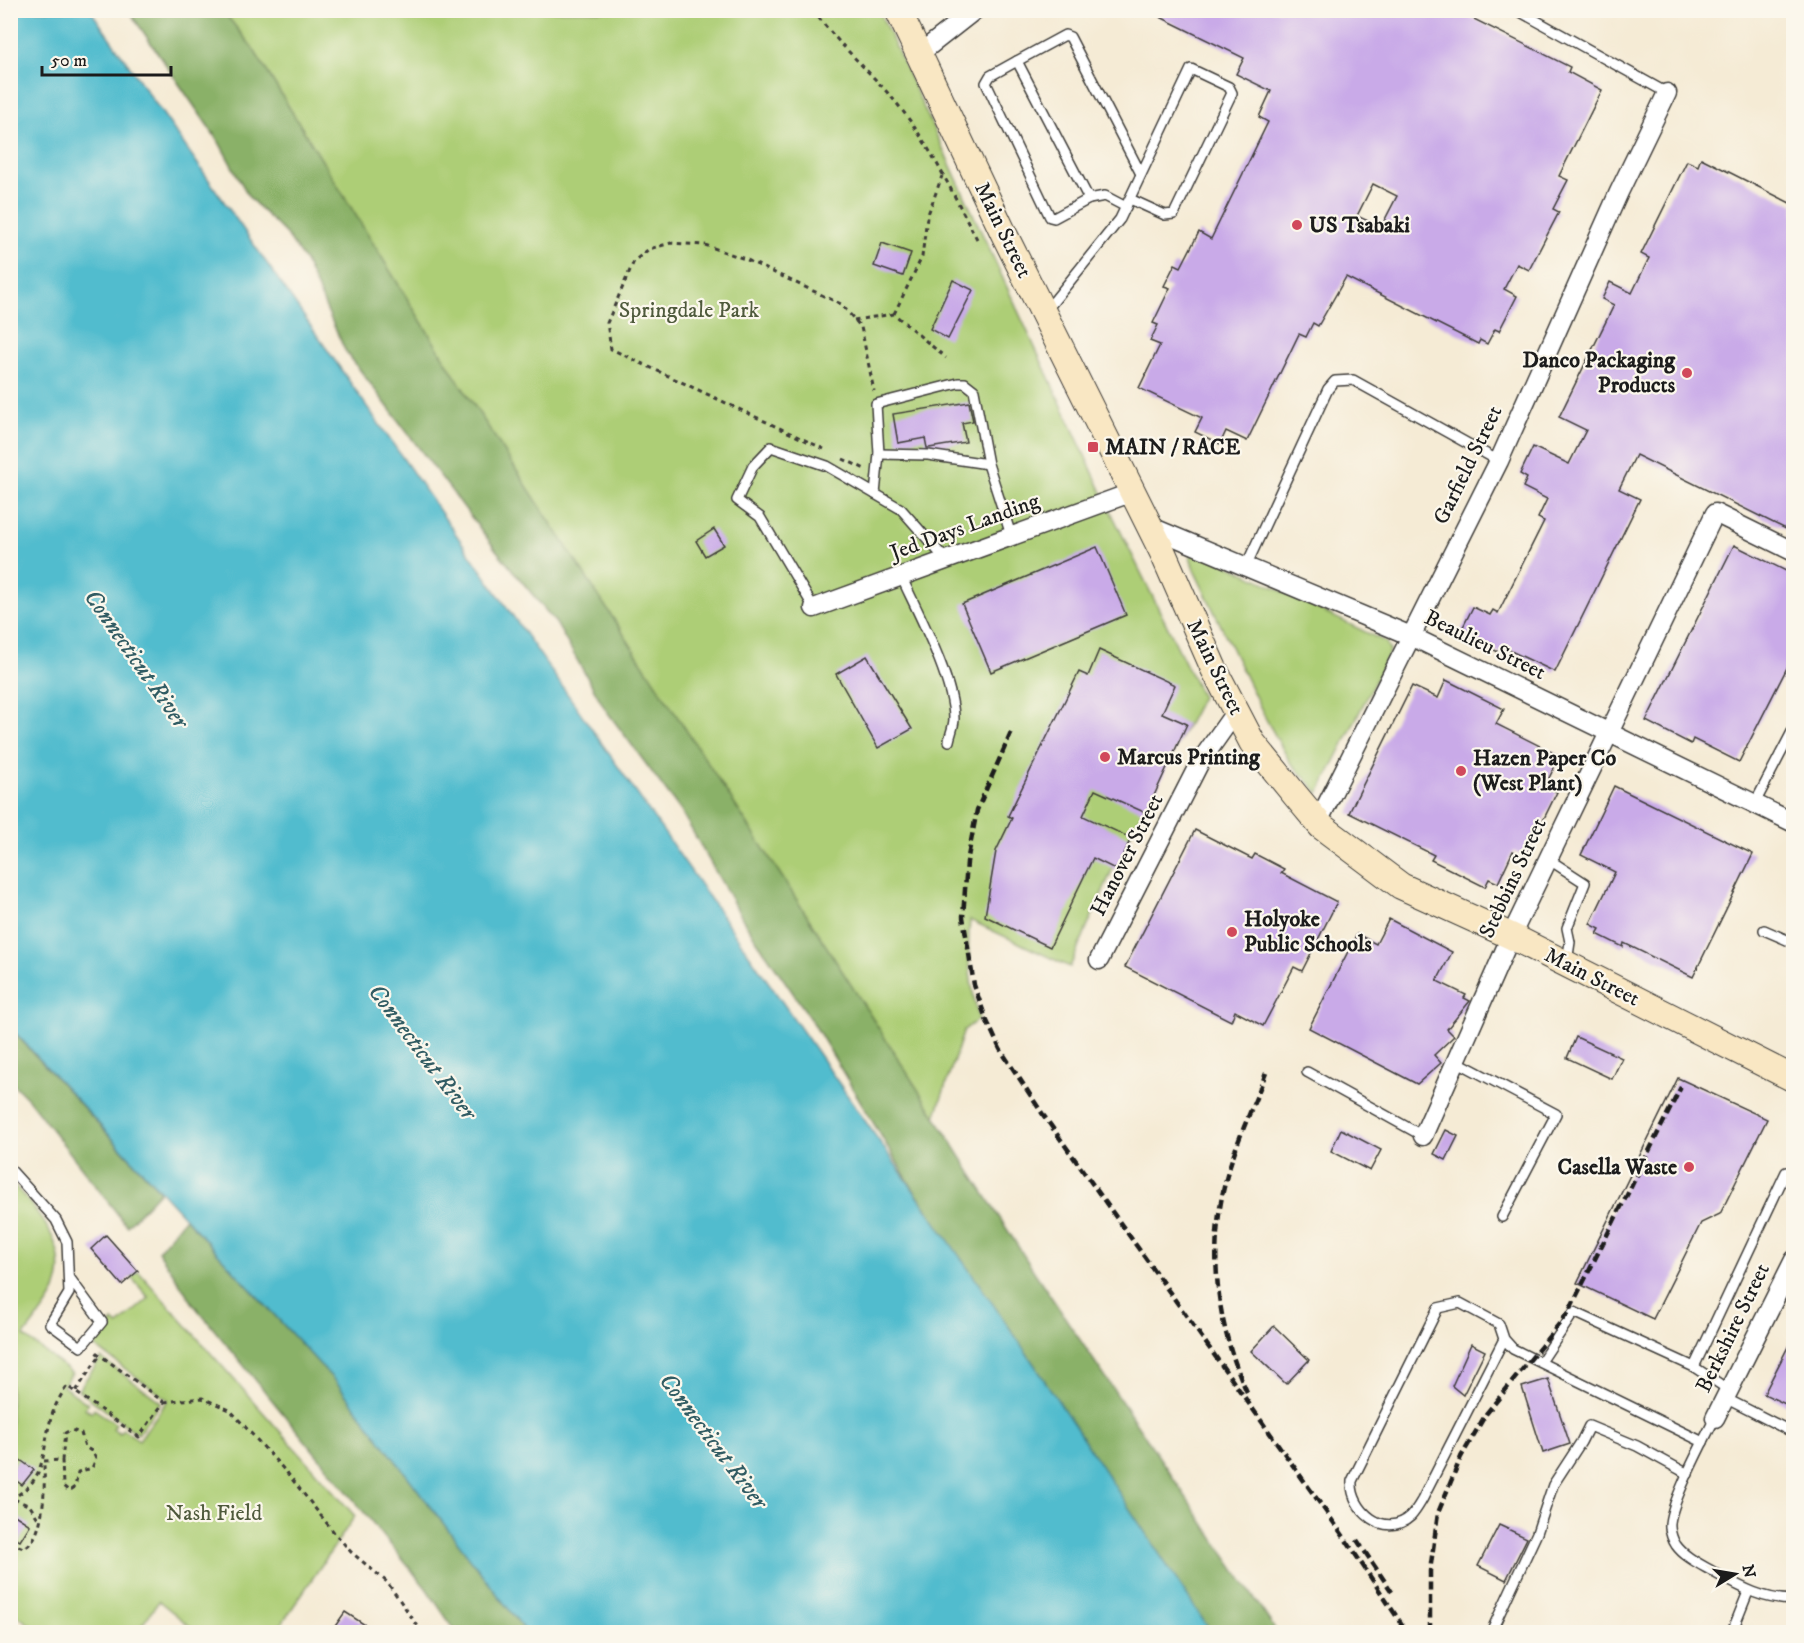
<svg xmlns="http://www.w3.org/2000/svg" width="1804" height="1643" viewBox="0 0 1804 1643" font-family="'IM FELL DW Pica',serif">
	<rect width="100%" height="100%" fill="#fbf7ec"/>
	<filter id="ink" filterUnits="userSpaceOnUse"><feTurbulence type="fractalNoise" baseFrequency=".0167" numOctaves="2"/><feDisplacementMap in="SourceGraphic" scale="12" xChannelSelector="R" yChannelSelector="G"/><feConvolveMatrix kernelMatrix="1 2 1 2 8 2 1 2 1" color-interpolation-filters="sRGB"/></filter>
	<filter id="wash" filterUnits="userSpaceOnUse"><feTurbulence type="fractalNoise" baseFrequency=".008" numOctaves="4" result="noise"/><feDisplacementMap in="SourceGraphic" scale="24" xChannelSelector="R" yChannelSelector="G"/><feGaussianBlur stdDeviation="1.35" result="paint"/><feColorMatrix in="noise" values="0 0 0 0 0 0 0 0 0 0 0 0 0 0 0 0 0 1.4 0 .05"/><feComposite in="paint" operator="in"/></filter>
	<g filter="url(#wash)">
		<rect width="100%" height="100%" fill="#f5ebd5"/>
		<g fill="#adce76" stroke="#647549" stroke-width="1.5">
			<path d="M129 11H879L1113 516 1202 697 1113 868 1070 967 970 920C966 954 970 986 979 1019L964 1030 912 1187 811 1019 745 923 681 811 606 710 556 623 497 551 345 350 305 261 286 234 249 197 219 142Z"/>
			<path d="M1198 550 1386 642 1390 651 1319 793 1290 762 1266 719 1194 570 1190 556Z"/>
			<path d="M10 1180C35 1210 73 1246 55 1290 49 1306 34 1321 24 1336L72 1373 63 1386 88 1404 85 1408 92 1413 94 1409 116 1424 113 1429 120 1433 123 1429 139 1440 168 1400 94 1346 113 1321 118 1325 149 1298 131 1277 138 1271 355 1516 276 1632H197L159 1601 137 1632H40L11 1611Z"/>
			<path d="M101 1358 161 1402 138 1434 78 1390Z"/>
		</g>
		<g fill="#8ab167" stroke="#536642" stroke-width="1.5">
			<path d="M129 11H223L252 47 455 376 786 883 1035 1273 1277 1632H1208L912 1187 811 1019 745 923 681 811 606 710 556 623 497 551 345 350 305 261 286 234 249 197 219 142Z"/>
			<path d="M10 1028 160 1191 127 1226 28 1099 11 1082Z"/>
			<path d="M185 1218 336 1382 526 1632H456L426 1588 194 1305 158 1251Z"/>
		</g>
		<path fill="#51bcce" stroke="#366c75" stroke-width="1.5" d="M11 10 91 11 1018 1340 1211 1632H526L336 1382 11 1028Z"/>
		<g id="blocks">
			<g fill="#c9aae8" fill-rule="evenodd">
				<path d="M1146 10H1456L1570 67 1568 72 1602 90 1559 176 1568 180 1553 209 1559 212 1529 270 1517 264 1504 289 1517 296 1499 331 1495 329 1487 344 1480 340 1478 344 1346 277 1318 326 1313 323 1306 337 1299 334 1247 441 1226 431 1220 444 1195 432 1202 418 1139 388 1160 345 1150 341 1158 325 1153 323 1170 288 1164 286 1175 264 1181 267 1199 232 1211 239 1268 122 1259 117 1271 91 1236 74 1244 58ZM1373 184 1397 196 1381 227 1357 216Z"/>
				<path d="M1701 158 1794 205V533L1636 455 1619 489 1640 499 1555 672 1509 650 1506 656 1460 633 1473 607 1490 615 1493 610 1498 613 1544 521 1538 518 1547 499 1523 487 1527 478 1520 474 1533 447 1569 464 1586 430 1559 417 1614 305 1602 299 1610 282 1632 293 1649 258 1641 254 1687 161 1698 166Z"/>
				<path d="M882 243 911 253 903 276 874 266Z"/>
				<path d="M953 280 973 290 948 339 930 329Z"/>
				<path d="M969 402 973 421 962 423 966 442 929 448H927L925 438 898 443 893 414Z"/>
				<path d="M714 529 724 545 705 556 696 541Z"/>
				<path d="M1734 545 1794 575V654L1739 762 1693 739 1691 744 1646 721Z"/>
				<path d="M1097 547 1126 615 991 672 962 604Z"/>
				<path d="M1099 650 1175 685 1162 713 1187 724 1146 813 1095 790 1083 816 1131 838 1117 870 1093 858 1050 947 985 916 996 851 1012 818 1008 816 1079 672 1088 676Z"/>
				<path d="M867 656 912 729 878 748 836 674Z"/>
				<path d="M1446 680 1504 709 1496 724 1560 756 1545 786 1557 792 1525 857 1513 851 1498 883 1489 879 1485 887 1431 860 1434 855 1349 813 1412 686 1438 698Z"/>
				<path d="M1614 786 1753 854 1693 977 1624 943 1623 947 1597 934 1600 929 1590 924 1615 872 1581 855Z"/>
				<path d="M1195 830 1252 859 1255 854 1284 869 1281 873 1337 902 1302 971 1294 967 1263 1026 1235 1011 1231 1021 1125 967Z"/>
				<path d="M1389 919 1452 952 1437 981 1466 995 1464 998 1470 1001 1447 1029 1454 1036 1434 1055 1441 1063 1417 1084 1309 1028 1357 934 1376 944Z"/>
				<path d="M1576 1037 1622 1058 1612 1079 1567 1058Z"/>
				<path d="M1678 1078 1767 1119 1720 1214 1701 1223 1653 1319 1577 1283Z"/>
				<path d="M1341 1129 1381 1150 1370 1171 1331 1151Z"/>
				<path d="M1446 1130 1458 1136 1446 1160 1434 1154Z"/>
				<path d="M106 1235 138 1271 122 1285 91 1249Z"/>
				<path d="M1274 1326 1309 1360 1286 1384 1251 1351Z"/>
				<path d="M1794 1335V1408L1764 1394Z"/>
				<path d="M1471 1344 1485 1351 1463 1395 1452 1386Z"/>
				<path d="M1548 1379 1570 1444 1543 1453 1522 1387Z"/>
				<path d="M19 1459 34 1470 22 1485 10 1476V1470Z"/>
				<path d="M10 1512 30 1525 20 1541 10 1536Z"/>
				<path d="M1499 1525 1527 1538 1506 1580 1478 1566Z"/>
				<path d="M345 1612 376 1632H331Z"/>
			</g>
		</g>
	</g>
	<g filter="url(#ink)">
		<use href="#blocks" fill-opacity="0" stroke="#3d3b38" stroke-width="1.5"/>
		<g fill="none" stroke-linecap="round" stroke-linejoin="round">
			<g stroke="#3d3b38" stroke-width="12">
				<g id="lane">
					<path d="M1517 10 1667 93"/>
					<path d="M1017 61 990 76 986 83 1050 217 1054 218 1089 199"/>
					<path d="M1126 207 1105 196 1089 199 1017 61 1065 35 1070 37 1141 174"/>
					<path d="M1045 312 1120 219 1191 69 1229 87 1232 93 1174 214 1165 215 1130 199"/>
					<path d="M879 454 928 455 988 464"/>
					<path d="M875 494 879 454 876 404 958 383H965L974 390 988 464 1011 535"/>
					<path d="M1246 566 1328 389 1335 381 1353 380 1499 461"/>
					<path d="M901 576C918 613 954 680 954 719 954 726 950 735 949 741"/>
					<path d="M814 608 760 517 737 500 753 466 771 447 827 466 901 509 946 560"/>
					<path d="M1755 803 1794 728"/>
					<path d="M1548 859 1585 883 1567 928 1570 942 1567 962"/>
					<path d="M1764 930 1794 943"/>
					<path d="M1456 1061 1556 1114 1502 1217"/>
					<path d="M1307 1072 1423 1136"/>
					<path d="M10 1169 56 1220 67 1242 69 1293 50 1324 81 1347 102 1322 69 1277"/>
					<path d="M1504 1339 1422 1500C1419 1505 1415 1512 1411 1516 1385 1540 1350 1510 1352 1481L1438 1308 1460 1303 1499 1324 1504 1339 1513 1349 1703 1442"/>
					<path d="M1541 1362 1574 1312 1694 1367 1786 1172 1794 1175"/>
					<path d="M1694 1367 1729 1390"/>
					<path d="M1725 1398 1794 1433"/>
					<path d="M1715 1418C1705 1438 1668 1507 1670 1527 1670 1532 1673 1541 1676 1545 1685 1558 1704 1566 1717 1574 1742 1588 1764 1600 1794 1600"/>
					<path d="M1491 1632 1537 1533 1553 1485 1581 1442 1589 1426 1637 1446 1688 1474"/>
					<path d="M1732 1632 1748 1592"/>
				</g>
			</g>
			<g stroke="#3d3b38" stroke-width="21">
				<g id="street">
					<path d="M919 54 975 10"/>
					<path d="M1149 526 1411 636 1794 823"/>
					<path d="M814 608 1133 492"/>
					<path d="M1318 822 1499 461 1619 192 1667 93"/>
					<path d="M1099 960 1200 762 1236 711"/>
					<path d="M1423 1136 1511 936 1715 513 1794 552"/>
					<path d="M1715 1418 1794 1260"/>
				</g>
			</g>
			<g stroke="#3d3b38" stroke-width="28">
				<path id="secondary" d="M898 10 1004 234 1163 553 1214 669 1252 742 1296 796 1321 826 1401 886 1511 936 1794 1079"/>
			</g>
			<g stroke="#3d3b38" stroke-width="3" stroke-dasharray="4.5 4.5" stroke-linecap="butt">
				<path d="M813 10C842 50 880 79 908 118 935 155 955 198 977 239"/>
				<path d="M894 314 922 257 927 217 942 176"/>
				<path d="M854 320 894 314 946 358"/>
				<path d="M824 449 611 349 607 323 634 261 649 249 671 243 705 245 745 259 841 304 861 327 874 391"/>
				<path d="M843 459 865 469"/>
				<path d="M76 1391 100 1355"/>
				<path d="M164 1402 202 1398 230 1410 288 1474 333 1531 351 1552 387 1582 422 1632"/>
				<path d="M44 1461 62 1460 63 1486 69 1491 75 1487 78 1472 92 1468 96 1459 93 1452 85 1447 81 1433 71 1430 65 1433 62 1460"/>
				<path d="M10 1499C49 1481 41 1449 52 1415 55 1405 61 1395 67 1386L139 1437 164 1402 93 1350"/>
				<path d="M14 1499 30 1506 39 1520"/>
				<path d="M10 1542 23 1548C45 1541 45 1484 44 1465"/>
			</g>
			<use href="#lane" stroke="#fff" stroke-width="9"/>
			<use href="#street" stroke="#fff" stroke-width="18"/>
			<use href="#secondary" stroke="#f9e7c3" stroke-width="26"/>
			<g stroke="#1c1c1c" stroke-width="4.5" stroke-dasharray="9 4.5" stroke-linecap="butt">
				<path d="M1011 733 977 810 967 862 963 917 974 985 986 1019 1000 1049 1044 1116 1344 1537 1407 1632"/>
				<path d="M1247 1392C1213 1318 1206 1236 1232 1159 1242 1130 1255 1101 1266 1073"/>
				<path d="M1357 1540 1392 1592"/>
				<path d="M1430 1632V1571L1438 1513 1461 1457 1486 1414 1568 1313 1681 1087"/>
			</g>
		</g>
	</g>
	<g fill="#d1495b" stroke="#fbf7ec" stroke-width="2">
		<circle cx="1297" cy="225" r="6"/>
		<circle cx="1687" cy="373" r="6"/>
		<rect x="1087" y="441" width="12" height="12" rx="3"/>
		<circle cx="1105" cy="757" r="6"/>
		<circle cx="1461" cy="771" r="6"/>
		<circle cx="1232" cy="932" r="6"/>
		<circle cx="1689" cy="1167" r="6"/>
	</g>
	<g text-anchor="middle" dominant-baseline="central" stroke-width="4.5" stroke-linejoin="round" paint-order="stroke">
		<g font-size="22" font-weight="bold" fill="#1c1c1c" stroke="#fbf7ec" text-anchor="start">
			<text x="1309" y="225">US Tsabaki</text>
			<text x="1675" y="360" text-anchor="end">Danco Packaging<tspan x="1675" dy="25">Products</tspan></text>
			<text x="1105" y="447">MAIN / RACE</text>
			<text x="1117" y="757">Marcus Printing</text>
			<text x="1473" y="758">Hazen Paper Co<tspan x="1473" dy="25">(West Plant)</tspan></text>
			<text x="1244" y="919">Holyoke<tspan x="1244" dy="25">Public Schools</tspan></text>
			<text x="1677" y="1167" text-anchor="end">Casella Waste</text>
		</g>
		<g font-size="22" fill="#1c1c1c" stroke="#fbf7ec">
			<text transform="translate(1003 230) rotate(64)">Main Street</text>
			<text transform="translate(1468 465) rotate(-64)">Garfield Street</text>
			<text transform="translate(965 527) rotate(-20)">Jed Days Landing</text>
			<text transform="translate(1485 645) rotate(26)">Beaulieu Street</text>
			<text transform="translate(1215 667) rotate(64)">Main Street</text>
			<text transform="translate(1127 855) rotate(-63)">Hanover Street</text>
			<text transform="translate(1513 878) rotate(-65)">Stebbins Street</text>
			<text transform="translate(1592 977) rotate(27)">Main Street</text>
			<text transform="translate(1733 1328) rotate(-64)">Berkshire Street</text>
		</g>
		<g font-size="22" fill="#4f5a3c" stroke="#fbf7ec">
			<text x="689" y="310">Springdale Park</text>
			<text x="214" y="1513">Nash Field</text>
		</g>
		<g font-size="24" font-style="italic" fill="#315c63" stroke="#fbf7ec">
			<text transform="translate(136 659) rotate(55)">Connecticut River</text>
			<text transform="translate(422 1052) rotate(53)">Connecticut River</text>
			<text transform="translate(713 1441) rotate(53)">Connecticut River</text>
		</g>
	</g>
	<rect width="1804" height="1643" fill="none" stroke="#fbf7ec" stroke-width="36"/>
	<g transform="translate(1735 1574) rotate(79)" stroke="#fbf7ec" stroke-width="4.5" paint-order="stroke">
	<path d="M0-4.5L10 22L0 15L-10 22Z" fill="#1c1c1c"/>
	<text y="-9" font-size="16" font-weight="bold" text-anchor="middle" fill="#1c1c1c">N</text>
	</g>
	<path d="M42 66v9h129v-9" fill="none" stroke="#1c1c1c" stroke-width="3"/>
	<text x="51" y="66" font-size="18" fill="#1c1c1c" stroke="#fbf7ec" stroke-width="4.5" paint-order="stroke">50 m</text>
</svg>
